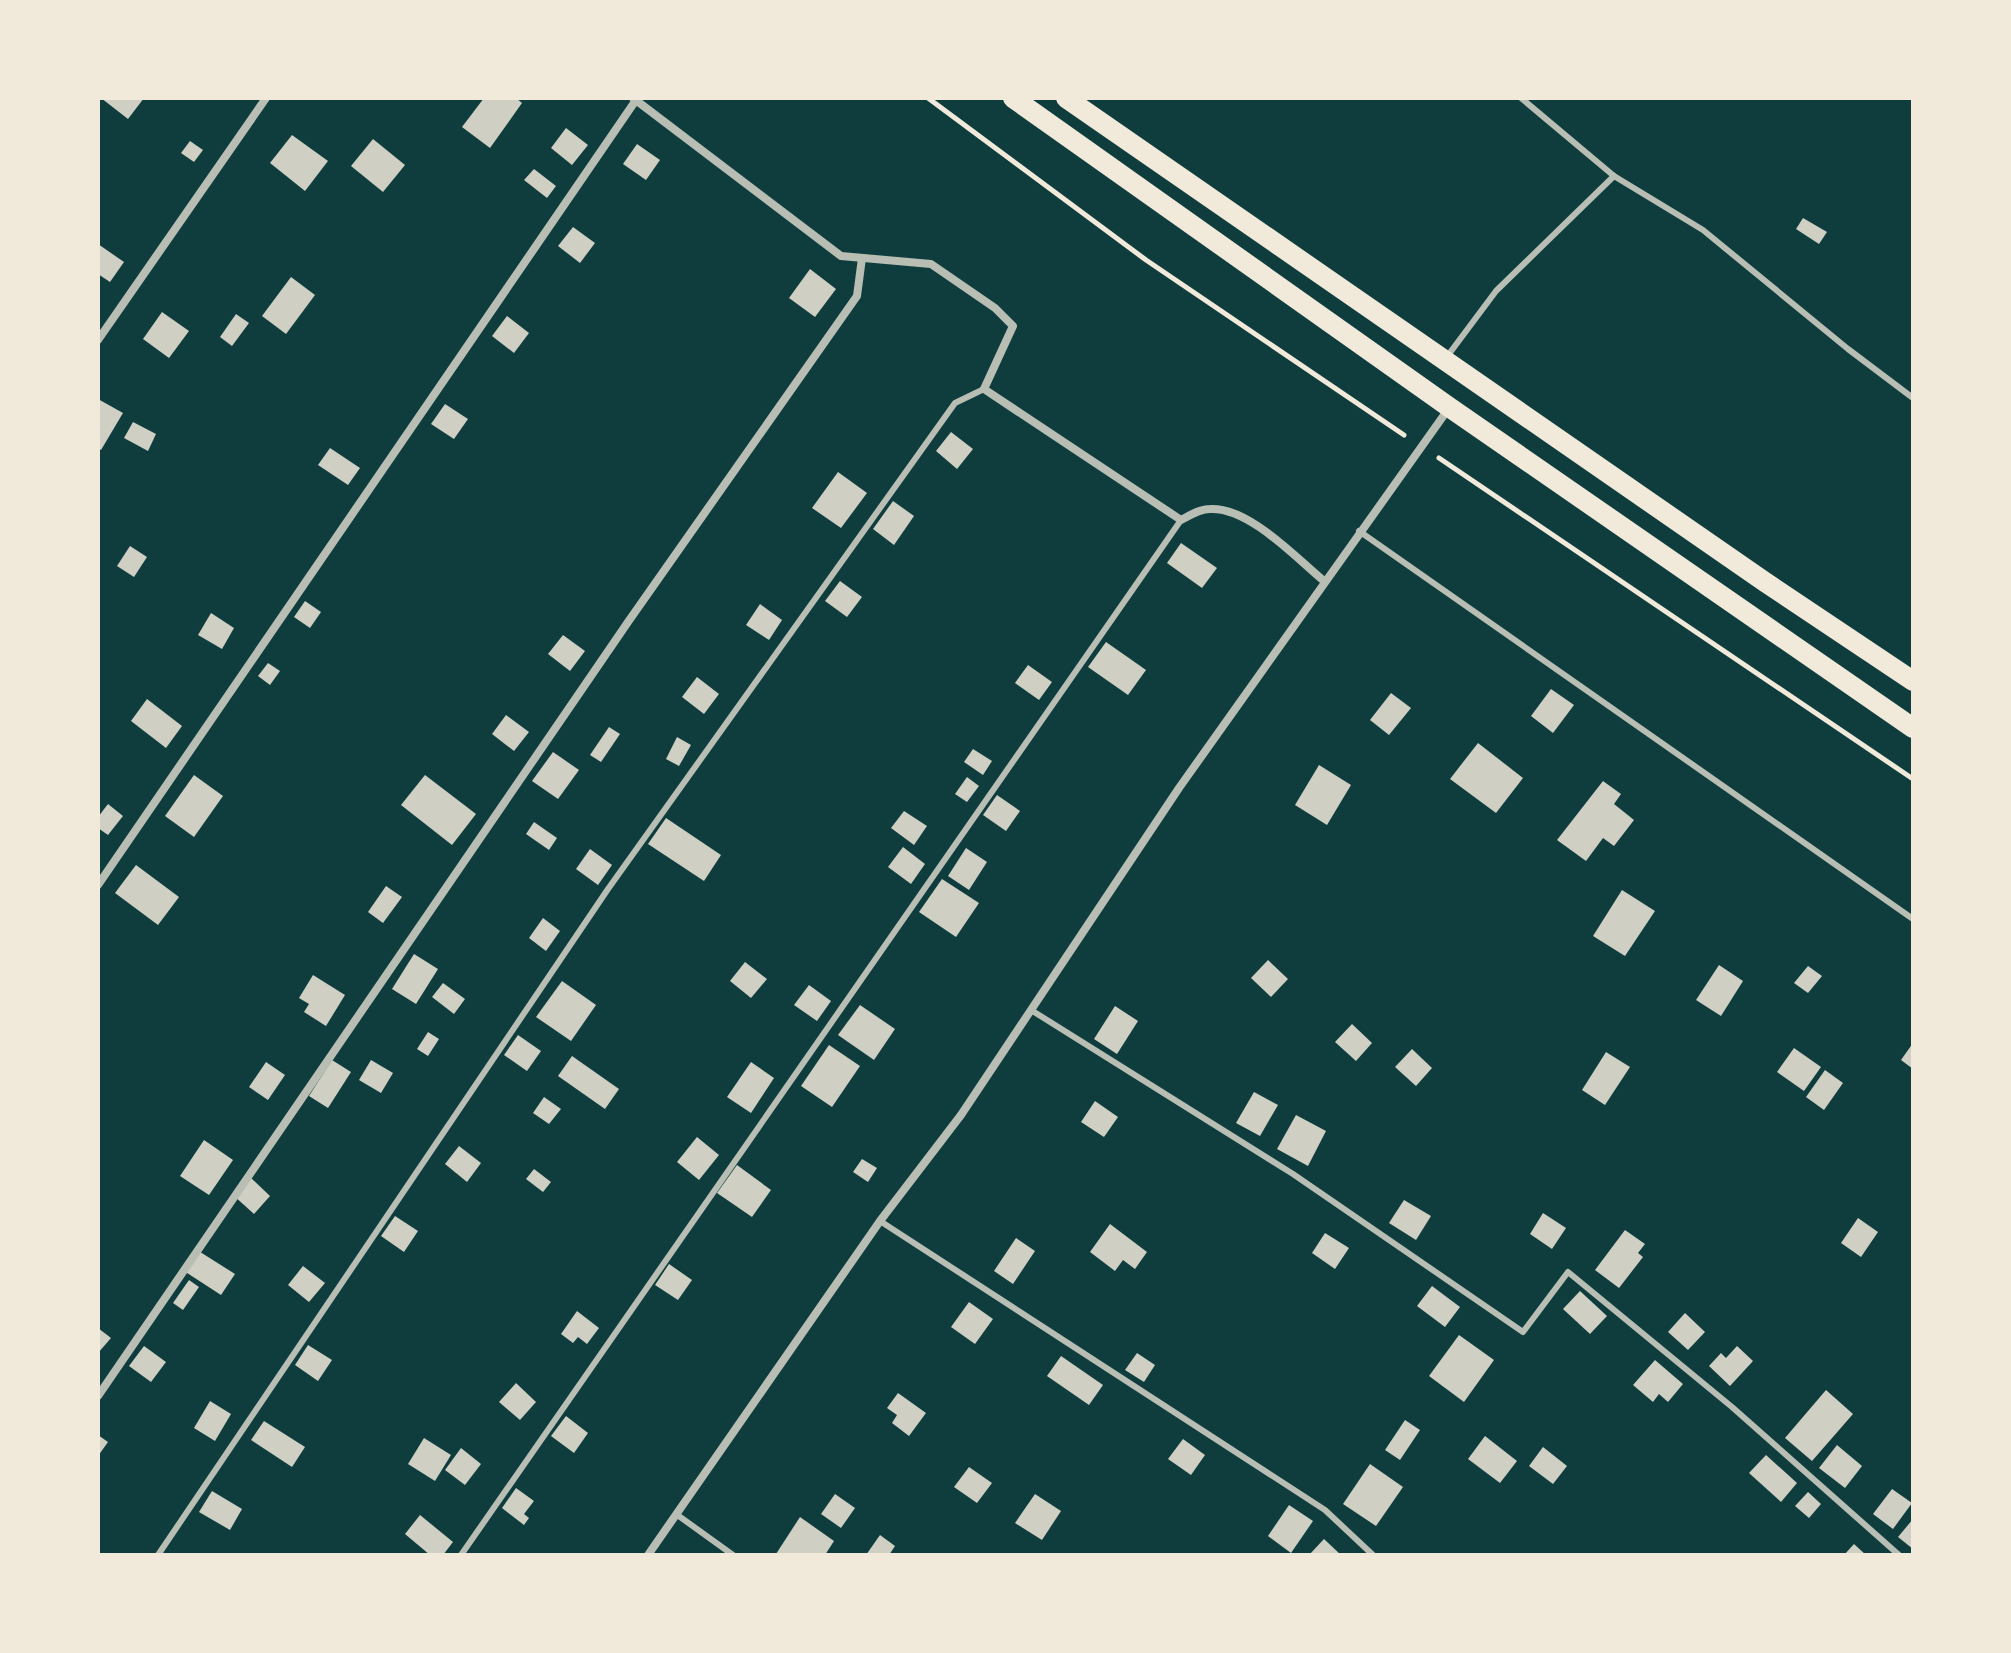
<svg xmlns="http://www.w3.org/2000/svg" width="2011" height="1653" viewBox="0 0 2011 1653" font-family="Raleway,sans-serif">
	<rect width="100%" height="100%" fill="#0f3d3e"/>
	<g fill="#cfcfc3">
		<path d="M101 98H144L128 119Z"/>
		<path d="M484 98H516L522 103 490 148 462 127Z"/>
		<path d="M566 128 588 145 572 165 551 148Z"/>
		<path d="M292 135 328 161 305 191 270 163Z"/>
		<path d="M373 139 405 165 383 192 351 166Z"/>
		<path d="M190 141 203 150 194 162 181 153Z"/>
		<path d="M637 144 660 160 646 180 623 164Z"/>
		<path d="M534 169 556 186 547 198 524 180Z"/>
		<path d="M1803 218 1827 232 1819 244 1796 229Z"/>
		<path d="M573 227 595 243 580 263 558 246Z"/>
		<path d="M98 244 124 262 110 282 98 274Z"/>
		<path d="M810 269 836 289 815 317 789 298Z"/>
		<path d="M291 277 315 295 286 334 262 316Z"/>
		<path d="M162 312 189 331 169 358 143 339Z"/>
		<path d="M236 314 249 323 232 346 220 337Z"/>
		<path d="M507 316 529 333 514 353 492 336Z"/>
		<path d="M98 399 123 413 101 450 98 448Z"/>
		<path d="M445 404 468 419 454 439 431 424Z"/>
		<path d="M133 422 156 434 148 451 124 438Z"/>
		<path d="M951 432 973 449 957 469 936 451Z"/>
		<path d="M330 448 360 468 348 485 318 465Z"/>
		<path d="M838 472 867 493 841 528 812 508Z"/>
		<path d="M893 501 914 516 894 545 873 529Z"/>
		<path d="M1181 543 1217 568 1202 588 1167 563Z"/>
		<path d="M130 546 147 557 134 577 117 566Z"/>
		<path d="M840 581 862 597 847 617 825 601Z"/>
		<path d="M305 601 321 612 310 628 294 617Z"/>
		<path d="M760 604 782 620 769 640 746 625Z"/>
		<path d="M211 613 234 628 222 649 198 635Z"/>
		<path d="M563 635 585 651 570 671 548 654Z"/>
		<path d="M1106 642 1146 670 1128 695 1088 667Z"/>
		<path d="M268 663 280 671 270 685 258 676Z"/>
		<path d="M1028 665 1052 682 1039 700 1015 683Z"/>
		<path d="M697 677 719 694 704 714 682 697Z"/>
		<path d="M1551 689 1574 705 1553 733 1531 716Z"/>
		<path d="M1391 693 1411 708 1389 735 1370 720Z"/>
		<path d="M147 699 182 726 166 748 131 721Z"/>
		<path d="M506 715 529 732 514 751 492 734Z"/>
		<path d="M609 727 620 734 601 762 590 755Z"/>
		<path d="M677 737 691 745 679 766 666 759Z"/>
		<path d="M1478 743 1523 778 1496 813 1450 779Z"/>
		<path d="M973 749 992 761 983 775 964 762Z"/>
		<path d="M553 752 579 770 558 799 532 781Z"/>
		<path d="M1319 765 1351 785 1327 825 1295 805Z"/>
		<path d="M194 775 223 796 194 837 165 816Z"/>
		<path d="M425 775 476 814 452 845 401 805Z"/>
		<path d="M967 777 979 786 967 802 955 794Z"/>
		<path d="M1603 781 1621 794 1614 804 1634 820 1614 846 1603 838 1586 861 1557 840Z"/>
		<path d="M997 795 1020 811 1006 831 983 815Z"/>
		<path d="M108 804 123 816 108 835 98 828V817Z"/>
		<path d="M904 811 927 826 914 845 891 828Z"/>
		<path d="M666 818 721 855 704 881 648 844Z"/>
		<path d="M534 822 557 838 549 850 526 834Z"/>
		<path d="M903 847 925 864 911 884 888 867Z"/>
		<path d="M966 848 987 862 969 890 948 876Z"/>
		<path d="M590 849 612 865 598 885 576 869Z"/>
		<path d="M136 865 179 897 158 925 115 893Z"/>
		<path d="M942 879 979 903 956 937 919 912Z"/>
		<path d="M386 886 402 897 383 923 368 912Z"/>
		<path d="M1622 890 1655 911 1625 956 1593 936Z"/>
		<path d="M543 918 560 931 546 951 529 938Z"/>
		<path d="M414 954 438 969 416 1004 392 989Z"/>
		<path d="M1268 960 1288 979 1271 997 1251 978Z"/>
		<path d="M745 962 767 979 751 998 730 981Z"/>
		<path d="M1719 965 1743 981 1721 1016 1696 1000Z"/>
		<path d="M1808 966 1822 976 1808 993 1794 983Z"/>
		<path d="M313 975 345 995 326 1026 304 1012 309 1004 299 998Z"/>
		<path d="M562 981 596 1005 571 1041 536 1017Z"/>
		<path d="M443 983 465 999 454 1014 432 997Z"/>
		<path d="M809 985 831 1001 817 1021 794 1005Z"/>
		<path d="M860 1005 895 1029 874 1060 838 1035Z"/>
		<path d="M1115 1006 1138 1021 1117 1054 1094 1039Z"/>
		<path d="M1352 1024 1372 1043 1356 1061 1335 1042Z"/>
		<path d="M428 1032 439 1039 428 1056 417 1049Z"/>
		<path d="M518 1035 541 1051 527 1071 504 1055Z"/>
		<path d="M1913 1043V1069L1901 1060Z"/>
		<path d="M829 1045 860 1066 832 1107 801 1086Z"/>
		<path d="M1794 1048 1821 1067 1804 1091 1777 1072Z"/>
		<path d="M1412 1049 1432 1068 1416 1086 1395 1067Z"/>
		<path d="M1606 1052 1630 1067 1605 1105 1582 1090Z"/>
		<path d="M572 1056 619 1089 605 1109 558 1076Z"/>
		<path d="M332 1060 351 1072 328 1108 309 1096Z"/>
		<path d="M371 1060 393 1073 381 1093 359 1080Z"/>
		<path d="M266 1062 285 1075 268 1100 249 1087Z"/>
		<path d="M751 1062 774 1078 751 1113 727 1097Z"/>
		<path d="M1825 1070 1843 1083 1824 1110 1806 1097Z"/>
		<path d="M1254 1092 1278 1105 1260 1136 1236 1123Z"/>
		<path d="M544 1097 561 1109 549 1124 533 1113Z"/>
		<path d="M1095 1101 1118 1117 1104 1137 1081 1122Z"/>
		<path d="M1296 1115 1326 1131 1308 1166 1277 1149Z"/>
		<path d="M697 1137 719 1155 699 1180 677 1162Z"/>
		<path d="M204 1140 233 1160 209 1195 180 1176Z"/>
		<path d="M459 1146 481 1163 467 1182 445 1164Z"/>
		<path d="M862 1159 877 1168 868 1182 853 1172Z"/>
		<path d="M737 1165 771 1190 752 1217 717 1193Z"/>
		<path d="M534 1169 551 1182 543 1192 526 1179Z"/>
		<path d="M250 1177 270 1196 254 1214 233 1195Z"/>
		<path d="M1404 1200 1431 1216 1416 1240 1389 1223Z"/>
		<path d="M1543 1213 1566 1228 1552 1249 1530 1234Z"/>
		<path d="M395 1216 418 1231 404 1252 381 1236Z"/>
		<path d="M1858 1218 1878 1232 1861 1257 1841 1243Z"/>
		<path d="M1110 1224 1147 1252 1135 1269 1123 1260 1115 1271 1090 1252Z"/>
		<path d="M1625 1230 1645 1244 1638 1253 1643 1257 1619 1288 1595 1270Z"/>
		<path d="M1325 1233 1349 1248 1335 1269 1312 1253Z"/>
		<path d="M1016 1238 1035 1251 1013 1284 994 1271Z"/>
		<path d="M197 1250 235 1274 221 1295 184 1271Z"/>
		<path d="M669 1264 692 1280 678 1300 655 1285Z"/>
		<path d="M303 1266 325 1283 309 1302 288 1285Z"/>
		<path d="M189 1280 199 1287 183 1310 173 1303Z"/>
		<path d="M1432 1286 1460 1307 1445 1327 1417 1306Z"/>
		<path d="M1580 1291 1607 1316 1590 1334 1563 1309Z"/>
		<path d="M969 1302 993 1319 975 1344 951 1327Z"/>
		<path d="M577 1311 599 1328 587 1344 578 1337 573 1343 561 1334Z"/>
		<path d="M1685 1313 1705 1332 1688 1350 1668 1332Z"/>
		<path d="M98 1328 111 1338 98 1353Z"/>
		<path d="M1459 1335 1494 1360 1464 1402 1429 1376Z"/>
		<path d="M308 1345 332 1360 318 1381 295 1365Z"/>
		<path d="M144 1346 166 1362 151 1382 129 1366Z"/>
		<path d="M1737 1346 1753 1361 1730 1386 1709 1366 1721 1353 1726 1358Z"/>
		<path d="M1137 1353 1155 1365 1144 1382 1125 1370Z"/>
		<path d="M1061 1356 1103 1385 1089 1405 1047 1376Z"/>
		<path d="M1655 1360 1683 1384 1668 1402 1659 1394 1653 1402 1633 1385Z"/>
		<path d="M516 1383 536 1402 520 1420 499 1402Z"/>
		<path d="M1826 1390 1853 1414 1812 1461 1785 1438Z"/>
		<path d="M898 1393 926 1413 909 1436 892 1423 897 1415 887 1408Z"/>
		<path d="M210 1401 231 1414 215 1441 194 1428Z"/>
		<path d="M566 1416 588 1433 574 1453 551 1436Z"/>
		<path d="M1405 1420 1420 1430 1400 1460 1385 1450Z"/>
		<path d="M264 1421 305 1447 292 1467 251 1440Z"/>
		<path d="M98 1435 108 1442 98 1456Z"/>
		<path d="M1485 1436 1517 1461 1500 1483 1468 1459Z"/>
		<path d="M424 1438 451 1455 435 1481 408 1464Z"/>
		<path d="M1183 1439 1205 1455 1191 1475 1168 1459Z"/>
		<path d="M1837 1445 1862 1466 1845 1488 1819 1468Z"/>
		<path d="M1543 1447 1567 1466 1553 1484 1529 1466Z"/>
		<path d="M461 1448 481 1464 465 1485 445 1470Z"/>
		<path d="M1766 1455 1797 1483 1781 1502 1749 1473Z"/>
		<path d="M1370 1464 1403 1487 1376 1526 1343 1504Z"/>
		<path d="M969 1467 992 1483 977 1503 954 1487Z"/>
		<path d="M516 1488 534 1501 524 1514 529 1518 524 1525 502 1508Z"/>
		<path d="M1892 1489 1912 1503 1893 1529 1873 1514Z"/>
		<path d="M212 1491 242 1509 230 1530 199 1512Z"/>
		<path d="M1808 1492 1821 1504 1809 1518 1795 1506Z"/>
		<path d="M835 1494 855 1508 841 1528 821 1514Z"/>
		<path d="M1035 1494 1061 1511 1042 1540 1015 1523Z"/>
		<path d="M1289 1505 1313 1521 1291 1553 1268 1536Z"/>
		<path d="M420 1515 453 1542 443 1555H430L405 1534Z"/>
		<path d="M800 1517 834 1541 825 1555 776 1554Z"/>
		<path d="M1913 1519V1549L1898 1537Z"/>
		<path d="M880 1535 895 1546 889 1555H866Z"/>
		<path d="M1324 1539 1341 1555H1309Z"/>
		<path d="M1854 1544 1866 1555H1844Z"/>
	</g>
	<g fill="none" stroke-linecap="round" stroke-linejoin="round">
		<g stroke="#f1e9da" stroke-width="5">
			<path d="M928 98 1146 260 1404 435"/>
			<path d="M1439 458 1913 779"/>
		</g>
		<g stroke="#b8beb3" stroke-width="6">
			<path d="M1521 98 1614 176 1703 230 1848 349 1913 398"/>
			<path d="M1446 358 1496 291 1614 176"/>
			<path d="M1359 531 1913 919"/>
			<path d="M1031 1010 1293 1174 1523 1332 1568 1272 1732 1407 1899 1555"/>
			<path d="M880 1221 1325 1510 1373 1555"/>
			<path d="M676 1514 733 1555"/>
			<path d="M158 1555 608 889 955 403 984 389"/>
			<path d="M461 1555 1181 520"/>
		</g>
		<g stroke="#b8beb3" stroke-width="8">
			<path d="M633 98 841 256 931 264 995 308 1013 326 984 389 1181 520C1190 515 1200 509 1210 509 1249 507 1295 557 1324 581"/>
			<path d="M98 340 266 98"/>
			<path d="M98 885 636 100"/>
			<path d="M98 1396 628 622 857 296 862 258"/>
			<path d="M648 1555 880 1221 961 1115 1179 788 1449 408"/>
		</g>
		<g stroke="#f1e9da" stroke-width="20">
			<path d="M1013 98 1449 407 1913 728"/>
			<path d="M1066 98 1765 582 1913 681"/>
		</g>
	</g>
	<rect width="2011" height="1653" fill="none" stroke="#f1e9da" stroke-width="200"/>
</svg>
